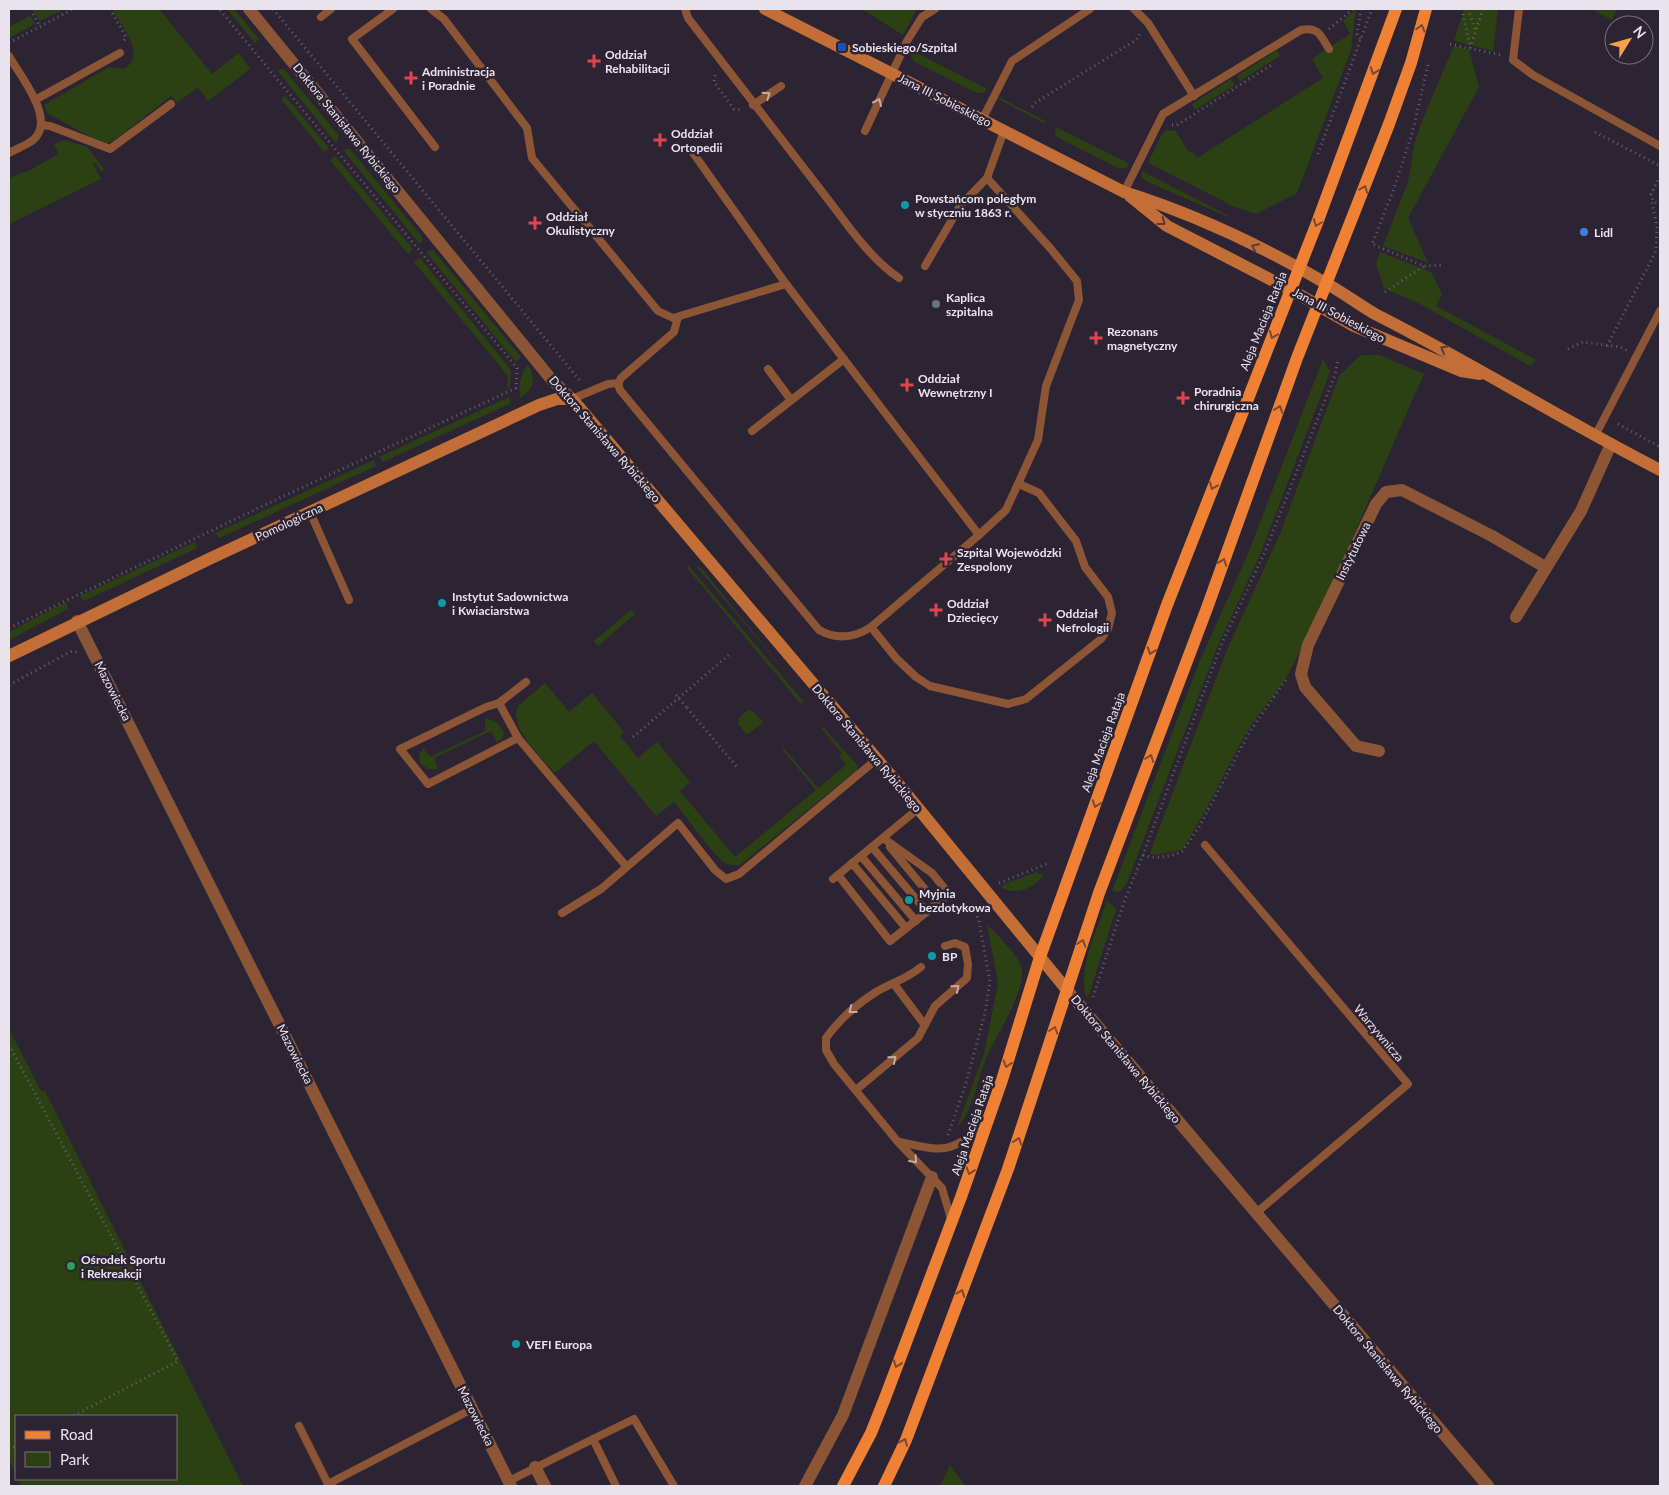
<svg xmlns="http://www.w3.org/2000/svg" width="1669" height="1495" viewBox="0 0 1669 1495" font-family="Lato,sans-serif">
	<rect width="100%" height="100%" fill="#2d2433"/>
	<g fill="#2b4114">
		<path d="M34 9H64L40 21 32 10Z"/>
		<path d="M112 9H159L212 74 239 53 250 69 208 101 198 87 177 103 171 96 113 141 107 143 100 142 47 113 44 105 109 67 123 69C149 57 121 25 112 9Z"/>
		<path d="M227 9H234L259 39 255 43Z"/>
		<path d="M862 9H917L903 35Z"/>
		<path d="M1356 9 1351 50 1297 193 1256 214 1235 207 1148 163 1162 134 1166 130 1176 131 1189 153 1192 152 1197 158 1323 78 1312 59 1350 34 1343 21Z"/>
		<path d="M1464 9H1498L1493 51 1454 41Z"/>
		<path d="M1591 9H1617L1612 20Z"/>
		<path d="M30 16 35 24 9 38V27Z"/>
		<path d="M1454 46 1469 49 1479 87 1408 218 1428 263 1383 246 1408 182 1415 142 1422 121Z"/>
		<path d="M911 50 987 89 984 93H977L915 62 910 56Z"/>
		<path d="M1277 50 1280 56 1240 81 1237 76Z"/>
		<path d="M284 69 339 136 336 143 277 70Z"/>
		<path d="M1231 79 1235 85 1195 110 1192 104Z"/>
		<path d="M285 96 329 148 324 152 281 99Z"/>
		<path d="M999 97 1045 121 1044 123 998 99Z"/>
		<path d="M1056 127 1130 164 1125 168H1118L1057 137 1055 133Z"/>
		<path d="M65 140 87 147 104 169 101 172 96 163 93 164 101 179 9 224V178L28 171 59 154 54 144Z"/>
		<path d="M346 149H350L423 238 420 244 343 150Z"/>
		<path d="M335 156 413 249 408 254 330 160Z"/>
		<path d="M1142 171 1227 215 1228 217 1146 181 1142 177Z"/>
		<path d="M433 250 521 357 516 362 426 252Z"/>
		<path d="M1380 252 1431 272 1442 294 1436 306 1536 360 1532 365H1528L1420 304 1384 288 1376 264Z"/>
		<path d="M420 258 511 370 510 387 507 388 508 376 414 262Z"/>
		<path d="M1361 355H1380L1424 374C1380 471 1342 570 1293 665 1280 691 1258 712 1244 737 1223 775 1205 814 1182 850L1153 855 1150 853 1226 652 1280 534 1339 376Z"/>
		<path d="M1323 359 1330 372 1260 555 1219 643 1126 885 1119 892 1112 891 1200 660 1247 556Z"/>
		<path d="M528 365C537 379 533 390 520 398 518 387 520 373 528 365Z"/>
		<path d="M509 397 511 403 383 462 379 457Z"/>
		<path d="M374 460 376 466 219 538 215 533Z"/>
		<path d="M195 542 197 548 84 601 80 596Z"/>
		<path d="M688 565 804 702 801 704 687 568Z"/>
		<path d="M696 566 702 569 804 694 792 679Z"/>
		<path d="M66 602 68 609 9 640V632Z"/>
		<path d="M631 610 635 614 598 646 594 641Z"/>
		<path d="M545 683 569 712 592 693 624 732 620 736 638 758 657 742 690 782 680 791 735 857 816 790 782 749 784 748 818 788 846 765 839 756 842 753 821 728 823 727 857 765V770L740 865C734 865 730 866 725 863 711 853 686 816 674 802L656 816 594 741 555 773C542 758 508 727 518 706Z"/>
		<path d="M748 710 754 712 763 722 747 735 738 724 739 718Z"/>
		<path d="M485 718C493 720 501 724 504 733L502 739 497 742 491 731 434 758 438 769H428L420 763 419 756 423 748 430 757 485 731Z"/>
		<path d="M1037 872 1043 876C1031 889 1018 895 1002 888L1004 884Z"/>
		<path d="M1107 901 1116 909 1088 998C1074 978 1099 924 1107 901Z"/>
		<path d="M987 924C996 934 1017 954 1021 966 1028 988 997 1034 988 1054 977 1077 975 1109 957 1127L984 1054 998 984Z"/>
		<path d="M9 1029 41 1091H45L243 1486H22L18 1479H176V1416H16V1475L9 1460Z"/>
		<path d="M950 1465 966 1486H940Z"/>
	</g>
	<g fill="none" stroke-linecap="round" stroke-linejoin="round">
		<g stroke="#675f6c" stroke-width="3" stroke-dasharray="1 4" stroke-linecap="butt">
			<path d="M110 9 126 37 123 42"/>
			<path d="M273 9 581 382"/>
			<path d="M1462 9 1470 47"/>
			<path d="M1468 9 1475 29"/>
			<path d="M33 14 40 27"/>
			<path d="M1329 29 1353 9"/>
			<path d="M1360 39 1357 34 1361 9"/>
			<path d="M9 43 73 9"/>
			<path d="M1450 44 1501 55"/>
			<path d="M1470 48 1483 9"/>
			<path d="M1428 65 1412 134 1393 191 1372 244 1424 266 1443 265"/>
			<path d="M715 75 714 82 734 109 742 110"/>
			<path d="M1032 107 1035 103 1136 40 1140 34"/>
			<path d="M1172 125H1177L1273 64"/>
			<path d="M1595 132 1660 166"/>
			<path d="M1318 154 1372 9"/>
			<path d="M1660 176 1651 194 1653 201 1660 205"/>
			<path d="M1385 292 1424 266"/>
			<path d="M1607 346 1656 251 1657 226 1651 199"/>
			<path d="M1568 349 1583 342 1620 347 1628 351"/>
			<path d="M1618 424 1660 447"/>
			<path d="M9 628 271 502 516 388 517 368 219 9"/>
			<path d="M9 685 72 651 77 652"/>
			<path d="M687 708 738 768"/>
			<path d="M633 737 730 654"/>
			<path d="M1143 855C1157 860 1169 856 1182 852L1199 827 1249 733 1287 678"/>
			<path d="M999 883 1049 863"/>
			<path d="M1093 997 1124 902 1143 855 1222 643 1264 554 1335 375 1338 359"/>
			<path d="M9 1045 178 1361 73 1416"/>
			<path d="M948 1135 966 1083 985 1013 990 982 979 921 973 906"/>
			<path d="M9 1450 16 1446"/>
		</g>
		<g stroke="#8c5636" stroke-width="8">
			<path d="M393 9 352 39 435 147"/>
			<path d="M431 9 444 19 527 128 532 158 658 311 673 318 786 284 979 535 1006 510 1038 440 1046 386 1079 300 1077 281 1051 249 987 178"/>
			<path d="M685 9 688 18C733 77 778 135 823 193 846 222 868 257 899 278"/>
			<path d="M1134 9 1148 23 1194 96"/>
			<path d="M1519 9 1513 60 1533 75 1660 146"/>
			<path d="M321 17 331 9"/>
			<path d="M9 56C20 76 57 120 33 140 27 145 16 149 9 153"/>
			<path d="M35 100 120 53"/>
			<path d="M753 105 781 86"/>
			<path d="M982 120 1012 61 1090 9"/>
			<path d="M41 125 50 126 110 149 171 104"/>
			<path d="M865 131 907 41 922 17 935 9"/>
			<path d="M691 150 786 284"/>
			<path d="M1124 192 1163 114 1301 30C1318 26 1321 36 1329 49"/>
			<path d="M925 266 960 206 987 178 1004 131"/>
			<path d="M678 317 674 332 621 378 618 384 620 390 819 630C837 640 854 638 871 627"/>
			<path d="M768 369 791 400"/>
			<path d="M572 399 608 384 619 383"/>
			<path d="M752 431 844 359"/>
			<path d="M1596 434 1660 311"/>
			<path d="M310 512 349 600"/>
			<path d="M979 535 871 627 896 658 916 677 930 686 1008 704 1026 699 1101 639 1108 629 1112 613 1108 597 1085 567 1076 541 1039 493 1019 484"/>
			<path d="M526 682 499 703 518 738 626 866"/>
			<path d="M499 703 486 707 400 749 428 784 518 738"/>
			<path d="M1205 845 1408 1084 1256 1213"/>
			<path d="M872 847 927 912"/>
			<path d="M890 847 937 904"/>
			<path d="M861 856 916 921"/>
			<path d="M852 863 906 928"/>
			<path d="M838 875 890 941 949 894 932 873 883 838"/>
			<path d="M833 879 919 808"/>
			<path d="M562 913 601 889 678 823 715 870 726 879 739 874 877 759"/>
			<path d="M921 967C907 979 891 983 876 992 857 1004 839 1020 826 1038V1050L834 1064 898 1142 942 1188 951 1219"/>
			<path d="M894 984 924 1024"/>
			<path d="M856 1090 918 1038 935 1006 967 978 968 964 965 947 955 943 945 946"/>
			<path d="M899 1142C945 1151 945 1155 984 1126"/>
			<path d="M299 1426 329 1486"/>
			<path d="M593 1439 634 1419 674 1486"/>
			<path d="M509 1481 593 1439 616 1486"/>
			<path d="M328 1484 472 1409"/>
		</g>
		<g stroke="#8c5636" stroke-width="12">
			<path d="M249 9 551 379 572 399"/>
			<path d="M1516 617 1581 511 1611 444"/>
			<path d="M77 621 511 1486"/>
			<path d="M1379 751 1356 746 1305 687 1301 674 1308 645 1376 504 1386 492 1402 490 1492 536 1545 567"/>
			<path d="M1067 990 1488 1486"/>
			<path d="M535 1467 545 1486"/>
			<path d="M805 1486 843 1415 932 1177"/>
		</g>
		<g stroke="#c46e37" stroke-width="12">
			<path d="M765 9 1124 192C1194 214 1264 247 1327 284 1344 293 1359 305 1375 314 1472 363 1564 421 1660 470"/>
			<path d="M1130 196 1167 226 1291 290 1354 326 1461 371 1480 374"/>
			<path d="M9 656 209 559 539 405 557 399H572L904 791 1067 990"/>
		</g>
		<g stroke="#ef8034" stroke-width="12">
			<path d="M843 1486 871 1433 885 1398 961 1197 1002 1080 1040 957 1167 605 1317 223 1396 9"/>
			<path d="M884 1486 906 1440 1008 1169 1099 893 1207 608 1297 358 1389 124 1411 63 1426 9"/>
		</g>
		<path stroke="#675f6c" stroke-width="3" stroke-dasharray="1 4" stroke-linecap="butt" d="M676 695 687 708"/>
	</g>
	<defs><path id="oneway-chevron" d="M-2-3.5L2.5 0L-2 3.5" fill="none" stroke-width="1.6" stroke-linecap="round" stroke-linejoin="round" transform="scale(1.25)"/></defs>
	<g stroke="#7b4933">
		<use href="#oneway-chevron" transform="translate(1421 28) rotate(-75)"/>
		<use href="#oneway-chevron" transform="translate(1374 71) rotate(110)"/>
		<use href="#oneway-chevron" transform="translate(1364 189) rotate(-69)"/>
		<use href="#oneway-chevron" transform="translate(1317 223) rotate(111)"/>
		<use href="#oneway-chevron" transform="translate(1273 335) rotate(112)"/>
		<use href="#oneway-chevron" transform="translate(1279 409) rotate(-70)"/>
		<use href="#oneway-chevron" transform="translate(1213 486) rotate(112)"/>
		<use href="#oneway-chevron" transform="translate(1223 562) rotate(-70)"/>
		<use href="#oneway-chevron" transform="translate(1151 651) rotate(110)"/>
		<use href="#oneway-chevron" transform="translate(1150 758) rotate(-69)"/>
		<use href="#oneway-chevron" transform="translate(1096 804) rotate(110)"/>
		<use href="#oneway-chevron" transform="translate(1082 943) rotate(-72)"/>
		<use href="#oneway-chevron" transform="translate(1054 1030) rotate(-72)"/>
		<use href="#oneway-chevron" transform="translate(1007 1064) rotate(107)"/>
		<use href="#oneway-chevron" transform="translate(1018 1141) rotate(-71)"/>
		<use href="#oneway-chevron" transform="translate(970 1171) rotate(109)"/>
		<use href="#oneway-chevron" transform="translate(961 1293) rotate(-69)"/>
		<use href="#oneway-chevron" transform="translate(897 1364) rotate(110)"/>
		<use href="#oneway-chevron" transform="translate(904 1442) rotate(-66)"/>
	</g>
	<g stroke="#c4aba4">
		<use href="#oneway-chevron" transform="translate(767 95) rotate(-34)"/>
		<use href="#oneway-chevron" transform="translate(878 102) rotate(-66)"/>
		<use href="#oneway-chevron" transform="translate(956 988) rotate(-40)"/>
		<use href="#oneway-chevron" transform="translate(852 1010) rotate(142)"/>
		<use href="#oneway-chevron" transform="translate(893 1059) rotate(-40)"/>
		<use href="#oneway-chevron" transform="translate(914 1160) rotate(48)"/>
	</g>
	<g stroke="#5a3a34">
		<use href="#oneway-chevron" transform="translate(1162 222) rotate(37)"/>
		<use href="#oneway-chevron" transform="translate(1255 247) rotate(-154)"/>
		<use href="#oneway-chevron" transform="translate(1444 349) rotate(-152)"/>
	</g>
	<rect fill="#1a4fb4" stroke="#2d2433" stroke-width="2" x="837" y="42" width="10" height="10" rx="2.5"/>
	<g fill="#e0444e" stroke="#2d2433" stroke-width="2">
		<path d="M591.5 53.5h5v5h5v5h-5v5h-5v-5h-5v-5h5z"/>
		<path d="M408.5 70.5h5v5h5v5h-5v5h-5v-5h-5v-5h5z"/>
		<path d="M657.5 132.5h5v5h5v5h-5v5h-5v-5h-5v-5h5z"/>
		<path d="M532.5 215.5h5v5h5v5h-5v5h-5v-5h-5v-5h5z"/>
		<path d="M1093.5 330.5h5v5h5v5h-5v5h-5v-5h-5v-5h5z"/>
		<path d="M904.5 377.5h5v5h5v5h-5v5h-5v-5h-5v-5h5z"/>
		<path d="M1180.5 390.5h5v5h5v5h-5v5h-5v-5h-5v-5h5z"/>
		<path d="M943.5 551.5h5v5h5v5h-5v5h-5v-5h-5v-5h5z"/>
		<path d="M933.5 602.5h5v5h5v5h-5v5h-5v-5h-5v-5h5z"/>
		<path d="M1042.5 612.5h5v5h5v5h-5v5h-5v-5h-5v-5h5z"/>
	</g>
	<g fill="#0f9aa8" stroke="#2d2433" stroke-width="2">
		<circle cx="905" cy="205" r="5"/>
		<circle cx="442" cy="603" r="5"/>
		<circle cx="909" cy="900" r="5"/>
		<circle cx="932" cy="956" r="5"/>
		<circle cx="516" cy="1344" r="5"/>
	</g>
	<circle fill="#3f7fe0" stroke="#2d2433" stroke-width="2" cx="1584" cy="232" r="5"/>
	<circle fill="#6b7280" stroke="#2d2433" stroke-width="2" cx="936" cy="304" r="5"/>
	<circle fill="#2e9e5b" stroke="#2d2433" stroke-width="2" cx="71" cy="1266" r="5"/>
	<g text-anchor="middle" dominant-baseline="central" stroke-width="5" stroke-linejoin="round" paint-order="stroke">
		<g font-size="12" font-weight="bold" fill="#e9e3ed" stroke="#2d2433" text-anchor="start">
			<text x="852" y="47">Sobieskiego/Szpital</text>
			<text x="605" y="54">Oddział<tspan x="605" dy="14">Rehabilitacji</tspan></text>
			<text x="422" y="71">Administracja<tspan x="422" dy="14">i Poradnie</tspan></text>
			<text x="671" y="133">Oddział<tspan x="671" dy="14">Ortopedii</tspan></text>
			<text x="915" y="198">Powstańcom poległym<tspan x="915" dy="14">w styczniu 1863 r.</tspan></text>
			<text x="546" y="216">Oddział<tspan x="546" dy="14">Okulistyczny</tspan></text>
			<text x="1594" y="232">Lidl</text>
			<text x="946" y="297">Kaplica<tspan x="946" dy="14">szpitalna</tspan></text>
			<text x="1107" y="331">Rezonans<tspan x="1107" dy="14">magnetyczny</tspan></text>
			<text x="918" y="378">Oddział<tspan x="918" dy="14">Wewnętrzny I</tspan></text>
			<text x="1194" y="391">Poradnia<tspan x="1194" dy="14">chirurgiczna</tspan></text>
			<text x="957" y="552">Szpital Wojewódzki<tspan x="957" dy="14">Zespolony</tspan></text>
			<text x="452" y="596">Instytut Sadownictwa<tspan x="452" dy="14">i Kwiaciarstwa</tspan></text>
			<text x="947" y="603">Oddział<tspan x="947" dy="14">Dziecięcy</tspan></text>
			<text x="1056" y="613">Oddział<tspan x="1056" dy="14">Nefrologii</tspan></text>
			<text x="919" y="893">Myjnia<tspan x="919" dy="14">bezdotykowa</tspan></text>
			<text x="942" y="956">BP</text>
			<text x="81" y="1259">Ośrodek Sportu<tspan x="81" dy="14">i Rekreakcji</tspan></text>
			<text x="526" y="1344">VEFI Europa</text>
		</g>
		<g font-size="12" fill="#e9e3ed" stroke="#2d2433">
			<text transform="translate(945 100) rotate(27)">Jana III Sobieskiego</text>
			<text transform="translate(347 128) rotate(51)">Doktora Stanisława Rybickiego</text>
			<text transform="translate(1339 315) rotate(28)">Jana III Sobieskiego</text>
			<text transform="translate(1263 321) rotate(-68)">Aleja Macieja Rataja</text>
			<text transform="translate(605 439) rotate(49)">Doktora Stanisława Rybickiego</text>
			<text transform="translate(289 522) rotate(-25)">Pomologiczna</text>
			<text transform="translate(1353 551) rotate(-64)">Instytutowa</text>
			<text transform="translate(113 691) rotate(63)">Mazowiecka</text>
			<text transform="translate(1103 742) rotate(-70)">Aleja Macieja Rataja</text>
			<text transform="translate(867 748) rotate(50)">Doktora Stanisława Rybickiego</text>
			<text transform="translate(1379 1033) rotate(50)">Warzywnicza</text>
			<text transform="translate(295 1054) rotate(63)">Mazowiecka</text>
			<text transform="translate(1126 1059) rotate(50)">Doktora Stanisława Rybickiego</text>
			<text transform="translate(972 1125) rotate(-71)">Aleja Macieja Rataja</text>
			<text transform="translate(1388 1369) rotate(50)">Doktora Stanisława Rybickiego</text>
			<text transform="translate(476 1416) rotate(63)">Mazowiecka</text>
		</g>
	</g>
	<rect width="1669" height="1495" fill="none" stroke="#e9e3ed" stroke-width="20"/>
	<rect x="15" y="1415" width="162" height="65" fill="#2d2433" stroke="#78707d"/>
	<rect x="25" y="1431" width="25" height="8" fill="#ef8034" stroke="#78707d"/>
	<text x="60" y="1440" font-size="15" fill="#e9e3ed">Road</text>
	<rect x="25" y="1452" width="25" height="15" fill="#2b4114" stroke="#78707d"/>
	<text x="60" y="1465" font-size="15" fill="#e9e3ed">Park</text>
	<g transform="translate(1629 40) rotate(53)"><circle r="24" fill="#2d2433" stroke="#78707d"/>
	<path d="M0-4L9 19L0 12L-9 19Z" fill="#f7a248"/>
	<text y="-8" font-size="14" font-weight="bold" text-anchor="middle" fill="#e9e3ed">N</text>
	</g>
</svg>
